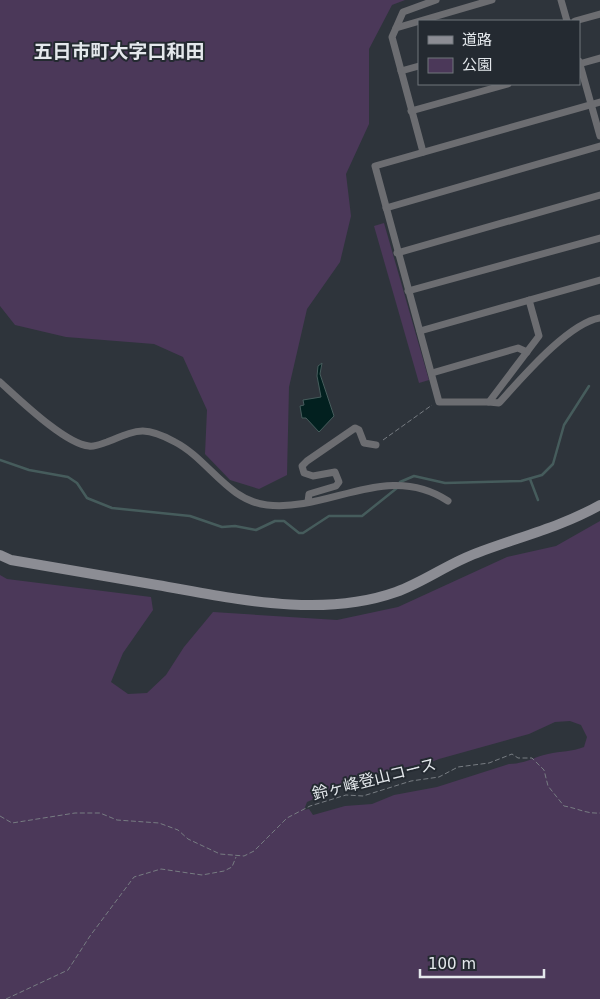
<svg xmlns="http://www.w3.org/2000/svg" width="600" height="999" viewBox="0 0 600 999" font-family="'DejaVu Sans','Noto Sans JP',sans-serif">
	<rect width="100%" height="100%" fill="#2e343b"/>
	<g fill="#4b3859" fill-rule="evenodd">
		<path d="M0 0H405L392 5 369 49V124L346 174 351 216 340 262 307 309 289 387 287 475 259 489 230 480 205 454 207 410 183 357 154 344 66 337 15 325 0 306Z"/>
		<path d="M384 223 429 380 419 383 374 226Z"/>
		<path d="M600 521V999H0V575L7 579 151 597 153 610 123 653 111 682 128 694 147 693 166 675 184 647 213 612 337 620 398 607 507 557 556 546ZM570 721 581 725 587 737 584 747C572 752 561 751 548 754 534 757 524 764 509 764L437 787 394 795 372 804 345 806 313 815 309 809 304 810 307 802 321 796 388 770 426 764 439 759 529 734 555 722Z"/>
	</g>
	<path fill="#02201f" stroke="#465c5c" d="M322 363 320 374 334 416 319 432 306 418H302L300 406 304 405 303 400 321 397 317 376 318 366Z"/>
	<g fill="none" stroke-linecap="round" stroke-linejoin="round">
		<g stroke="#465c5c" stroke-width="2.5">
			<path d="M0 460 29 470 68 477 77 483 87 498 112 508 190 516 222 527 235 526 256 530 275 521H284L299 533H303L329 516H362L397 488"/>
			<path d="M530 479 538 500"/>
			<path d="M400 482 414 476 445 483 521 481 542 475 553 464 564 425 589 386"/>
		</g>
		<g stroke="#777c82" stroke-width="1" stroke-dasharray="5 2.5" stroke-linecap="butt">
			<path d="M383 440 432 405"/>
			<path d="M0 816 12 823 75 813H100L117 820 159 823 178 830 188 839 220 854 244 856 254 851 287 818 310 806 346 795 363 796 411 781 439 777 458 767 489 763 512 754 518 758H532L544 770 548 786 564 806C577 808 586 814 600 813"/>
			<path d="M6 999 68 970 90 936 134 877 161 869 202 875 224 871 232 867 236 857"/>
		</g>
		<g stroke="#6c6d71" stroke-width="7">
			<path d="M561 0 567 21"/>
			<path d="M575 21 600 14"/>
			<path d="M396 28 403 12 436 0"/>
			<path d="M579 61 600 136"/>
			<path d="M579 64 600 58"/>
			<path d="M401 71 419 66"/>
			<path d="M411 111 508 84"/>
			<path d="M423 152 392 37 396 28 492 0"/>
			<path d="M386 208 600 146"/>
			<path d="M397 253 600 195"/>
			<path d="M408 291 600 238"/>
			<path d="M529 300 539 336 489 402H439L375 166 600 102"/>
			<path d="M420 331 600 280"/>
			<path d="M432 373 518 348 527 352"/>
			<path d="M0 382C19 399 65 444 89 446 95 447 101 444 107 442 137 430 144 425 175 442 208 459 228 501 267 505 330 512 387 461 448 501"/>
			<path d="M489 402 499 403C521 379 568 323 600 318"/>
			<path d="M308 502 309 494 336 486 339 482 335 472 313 476 304 473 302 466 307 461 355 428 359 430 364 443 376 445"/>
		</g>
		<path stroke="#8c8d94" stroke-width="10" d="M0 555 11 560C60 568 108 577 157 585 233 598 320 619 396 592 424 582 449 563 477 553 519 537 561 527 600 505"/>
	</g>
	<g text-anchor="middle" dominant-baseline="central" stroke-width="4" stroke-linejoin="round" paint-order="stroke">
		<g font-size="16" fill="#e4e8ec" stroke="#242a31">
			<text transform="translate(374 779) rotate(-14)">鈴ヶ峰登山コース</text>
		</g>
		<g font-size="19" font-weight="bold" fill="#e4e8ec" stroke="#242a31">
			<text x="119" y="51">五日市町大字口和田</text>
		</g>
	</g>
	<rect x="418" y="20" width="162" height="65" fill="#242a31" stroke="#71767c"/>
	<rect x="428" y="36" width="25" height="8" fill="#8c8d94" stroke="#71767c"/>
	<text x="462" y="45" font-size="15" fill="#e4e8ec">道路</text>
	<rect x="428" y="58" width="25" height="15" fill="#4b3859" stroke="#71767c"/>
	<text x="462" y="70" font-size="15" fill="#e4e8ec">公園</text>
	<path d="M420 969v8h124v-8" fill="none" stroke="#e4e8ec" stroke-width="2.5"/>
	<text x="428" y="969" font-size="15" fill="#e4e8ec" stroke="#242a31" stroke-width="4" paint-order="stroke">100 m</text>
</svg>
